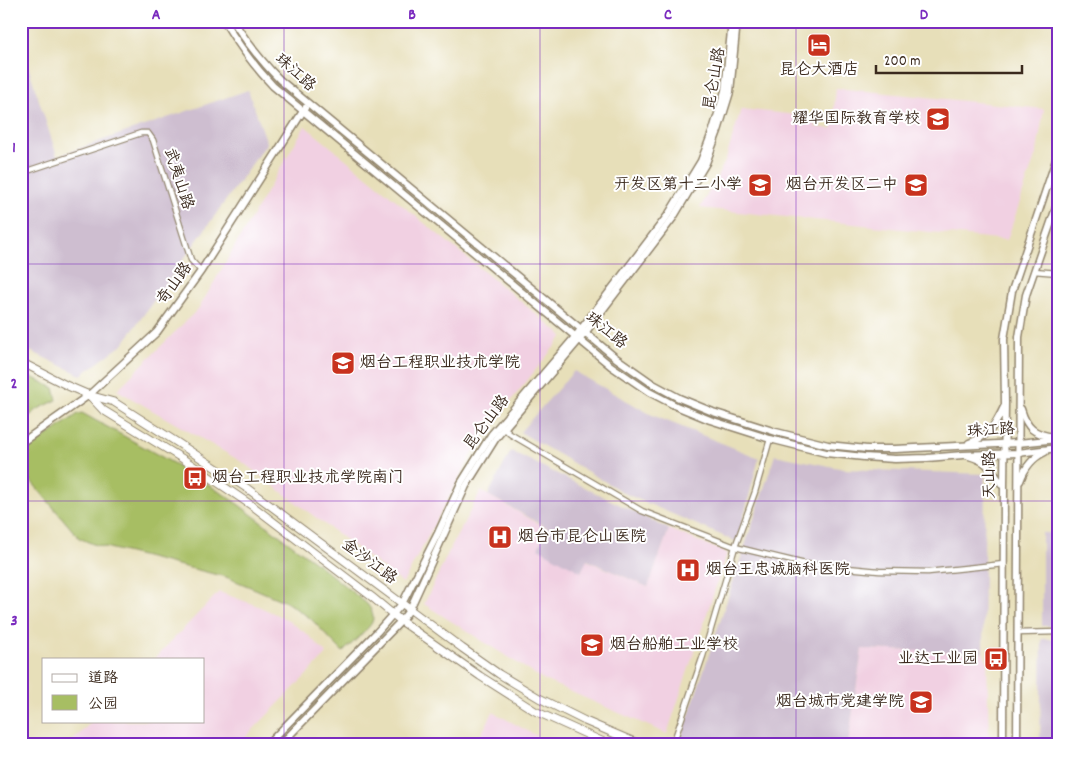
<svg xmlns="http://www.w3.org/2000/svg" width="1079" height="765" viewBox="0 0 1079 765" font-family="Dekko,'LXGW WenKai TC',sans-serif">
	<rect width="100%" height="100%" fill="#fff"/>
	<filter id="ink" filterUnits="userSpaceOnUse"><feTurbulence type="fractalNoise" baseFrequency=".02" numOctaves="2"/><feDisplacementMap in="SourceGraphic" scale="10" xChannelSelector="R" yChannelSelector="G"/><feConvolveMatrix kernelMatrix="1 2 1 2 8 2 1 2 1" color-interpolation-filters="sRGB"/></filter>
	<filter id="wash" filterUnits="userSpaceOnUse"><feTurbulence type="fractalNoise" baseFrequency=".0096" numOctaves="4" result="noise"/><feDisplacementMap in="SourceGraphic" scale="20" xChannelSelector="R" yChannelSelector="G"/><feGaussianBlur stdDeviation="1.12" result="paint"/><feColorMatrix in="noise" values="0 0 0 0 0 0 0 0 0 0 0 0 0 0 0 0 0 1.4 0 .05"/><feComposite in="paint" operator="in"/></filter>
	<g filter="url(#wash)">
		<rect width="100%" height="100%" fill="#e7dfb9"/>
		<g fill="#f1d0e2">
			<path d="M836 88 1044 109 1037 151 1007 240 700 208 725 162 741 109 816 117 815 127 832 129Z"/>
			<path d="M305 126 563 336 480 439 403 583 242 462 117 390 199 308Z"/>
			<path d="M481 491 548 529 581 572 586 560 648 587 669 529 727 553 667 734 544 680 424 604 452 545Z"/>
			<path d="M219 592 258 606 286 619 307 634 327 654 239 744H70L92 721H204V659H154Z"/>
			<path d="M862 649 983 653 987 661 989 744H848Z"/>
			<path d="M493 712 551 744H476Z"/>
		</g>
		<g fill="#cebed0">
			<path d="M21 63H27L57 156 248 90 267 143 122 345 81 375 28 350 21 345Z"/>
			<path d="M574 371 652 415 759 458 737 542 626 494 520 432Z"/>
			<path d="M511 451 669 529 648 587 587 560 581 572 538 548 548 528 488 495Z"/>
			<path d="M775 455 844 469 985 474 983 653 862 649 848 744H696L681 739Z"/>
			<rect x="1042" y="533" width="16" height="93"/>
			<path d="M1042 639H1058V744H1040Z"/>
		</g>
		<g fill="#a7be63" stroke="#717440">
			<path d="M21 372 54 388 57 400 38 409 21 423Z"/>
			<path d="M82 413 180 467 231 499 319 565 367 604C371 609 375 615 372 622 370 628 349 646 343 652L310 618 286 602 253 588 226 577 93 544 79 538 21 469V454L78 414Z"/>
		</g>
	</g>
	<g filter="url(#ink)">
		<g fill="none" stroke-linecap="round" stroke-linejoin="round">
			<g stroke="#91846c" stroke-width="7">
				<g id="street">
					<path d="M21 173 141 133H148L153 140 191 260 201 271"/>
					<path d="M1034 271 1058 273"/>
					<path d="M503 427 510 434 642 511 735 547 805 564 879 571 928 572 1004 564"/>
					<path d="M1017 633 1058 632"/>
					<path d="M673 744 703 656 735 547 755 492 770 439"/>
				</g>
			</g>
			<g stroke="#91846c" stroke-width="9">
				<g id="secondary">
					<path d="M224 21C239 46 253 65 273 86L611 366 649 392 676 406 710 420 770 439 826 453 864 457 895 459 927 458 963 455 1018 453 1058 448"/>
					<path d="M233 21C248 44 262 62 280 80L616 358 653 384 679 398 713 412 776 432 828 445 867 449H895L1018 443 1058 439"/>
					<path d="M1021 409C1027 429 1034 434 1054 437"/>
					<path d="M21 443 89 395 157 332 201 271 305 108"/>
					<path d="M969 443C989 436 995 426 1004 407"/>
					<path d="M969 456C990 462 991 470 1003 486"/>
					<path d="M1020 481C1025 467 1032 458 1045 452"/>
					<path d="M268 744 377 632 402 604 438 533 461 483 491 435 575 337 668 215 701 161 713 130 725 91 732 21"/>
					<path d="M281 744 401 621 410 609 466 486 496 438 585 333 673 218 706 163 718 131 730 92 737 21"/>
					<path d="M1003 744 1004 487 1005 403 1004 339 1012 291 1058 154"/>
					<path d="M1017 744 1019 337 1026 295 1058 202"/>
				</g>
			</g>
			<g stroke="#91846c" stroke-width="9">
				<g id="primary">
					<path d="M21 362 68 386 89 395 114 402 178 443 248 489 462 648 499 674 539 698 585 721 639 744"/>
					<path d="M89 395 103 410 183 459 254 507 372 597 401 621 480 676 535 711 608 744"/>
				</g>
			</g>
			<use href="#street" stroke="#fff" stroke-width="4.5"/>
			<use href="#secondary" stroke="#fff" stroke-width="6"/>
			<use href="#primary" stroke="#fff" stroke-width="7"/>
		</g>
	</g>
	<path fill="none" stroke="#7b2cbf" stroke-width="1" stroke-opacity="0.55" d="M284 21V744M540 21V744M796 21V744M21 264H1058M21 501H1058"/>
	<defs>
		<g id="hotel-square" transform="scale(1.25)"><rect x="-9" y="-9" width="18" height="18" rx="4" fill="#c8321e" stroke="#fff"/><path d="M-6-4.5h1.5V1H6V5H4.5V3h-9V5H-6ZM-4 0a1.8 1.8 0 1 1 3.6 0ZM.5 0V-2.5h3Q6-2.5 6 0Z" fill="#fff"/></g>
		<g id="school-square" transform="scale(1.25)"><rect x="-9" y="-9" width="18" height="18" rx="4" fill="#c8321e" stroke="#fff"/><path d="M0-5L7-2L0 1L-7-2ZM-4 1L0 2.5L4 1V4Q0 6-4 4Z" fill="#fff"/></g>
		<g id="bus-square" transform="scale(1.25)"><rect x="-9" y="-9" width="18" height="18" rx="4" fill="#c8321e" stroke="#fff"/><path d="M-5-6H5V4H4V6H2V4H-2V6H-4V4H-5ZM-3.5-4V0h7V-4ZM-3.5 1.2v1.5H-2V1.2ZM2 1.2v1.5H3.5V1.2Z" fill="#fff"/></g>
		<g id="hospital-square" transform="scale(1.25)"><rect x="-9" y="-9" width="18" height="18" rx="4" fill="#c8321e" stroke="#fff"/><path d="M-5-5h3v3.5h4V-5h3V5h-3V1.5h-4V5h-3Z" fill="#fff"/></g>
		<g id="university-square" transform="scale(1.25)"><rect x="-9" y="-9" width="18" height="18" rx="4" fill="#c8321e" stroke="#fff"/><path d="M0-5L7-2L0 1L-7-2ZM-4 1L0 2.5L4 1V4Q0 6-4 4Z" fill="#fff"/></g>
	</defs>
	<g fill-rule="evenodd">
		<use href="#hotel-square" x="819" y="45"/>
		<use href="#school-square" x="938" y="119"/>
		<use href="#school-square" x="760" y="185"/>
		<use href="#school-square" x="916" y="185"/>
		<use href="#school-square" x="343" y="363"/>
		<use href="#bus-square" x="195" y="478"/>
		<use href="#hospital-square" x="500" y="537"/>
		<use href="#hospital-square" x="688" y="570"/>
		<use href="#school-square" x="592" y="645"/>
		<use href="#bus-square" x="996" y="659"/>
		<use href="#university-square" x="921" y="702"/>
	</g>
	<g text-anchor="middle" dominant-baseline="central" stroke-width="4" stroke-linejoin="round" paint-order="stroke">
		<g font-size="16" fill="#3b2a1e" stroke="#fff" text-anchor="end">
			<text x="819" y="70" text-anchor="middle">昆仑大酒店</text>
			<text x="920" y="119">耀华国际教育学校</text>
			<text x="742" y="185">开发区第十二小学</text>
			<text x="898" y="185">烟台开发区二中</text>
			<text x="360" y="363" text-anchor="start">烟台工程职业技术学院</text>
			<text x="212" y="478" text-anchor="start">烟台工程职业技术学院南门</text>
			<text x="518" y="537" text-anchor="start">烟台市昆仑山医院</text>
			<text x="706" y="570" text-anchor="start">烟台王忠诚脑科医院</text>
			<text x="610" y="645" text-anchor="start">烟台船舶工业学校</text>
			<text x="978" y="659">业达工业园</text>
			<text x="904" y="702">烟台城市党建学院</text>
		</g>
		<g font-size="16" fill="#3b2a1e" stroke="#fff">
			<text transform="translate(295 73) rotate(42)">珠江路</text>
			<text transform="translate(715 79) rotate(-80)">昆仑山路</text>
			<text transform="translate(178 179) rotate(72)">武夷山路</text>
			<text transform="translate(175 284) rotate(-54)">奇山路</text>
			<text transform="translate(606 331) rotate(39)">珠江路</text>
			<text transform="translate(487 423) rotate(-53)">昆仑山路</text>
			<text transform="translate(991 431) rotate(-3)">珠江路</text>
			<text transform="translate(990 475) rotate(-90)">天山路</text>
			<text transform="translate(369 562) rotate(37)">金沙江路</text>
		</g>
	</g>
	<rect width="1079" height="765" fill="none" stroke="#fff" stroke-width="55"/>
	<rect x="42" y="658" width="162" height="65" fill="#ffffff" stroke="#b1aaa5"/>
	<rect x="52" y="674" width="25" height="8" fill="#ffffff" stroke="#b1aaa5"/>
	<text x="88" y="682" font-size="15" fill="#3b2a1e">道路</text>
	<rect x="52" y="695" width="25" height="15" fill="#a7be63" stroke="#b1aaa5"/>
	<text x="88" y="708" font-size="15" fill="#3b2a1e">公园</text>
	<path d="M876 65v8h146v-8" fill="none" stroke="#3b2a1e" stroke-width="2.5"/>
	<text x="884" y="65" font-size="15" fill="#3b2a1e" stroke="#ffffff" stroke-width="4" paint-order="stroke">200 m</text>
	<rect x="28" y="28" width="1024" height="710" fill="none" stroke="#7b2cbf" stroke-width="2"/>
	<g font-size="16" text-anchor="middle" font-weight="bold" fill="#7b2cbf">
		<text x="156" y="19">A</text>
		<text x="412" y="19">B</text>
		<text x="668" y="19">C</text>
		<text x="924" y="19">D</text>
		<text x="14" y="152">1</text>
		<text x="14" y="388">2</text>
		<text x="14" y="625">3</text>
	</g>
</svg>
